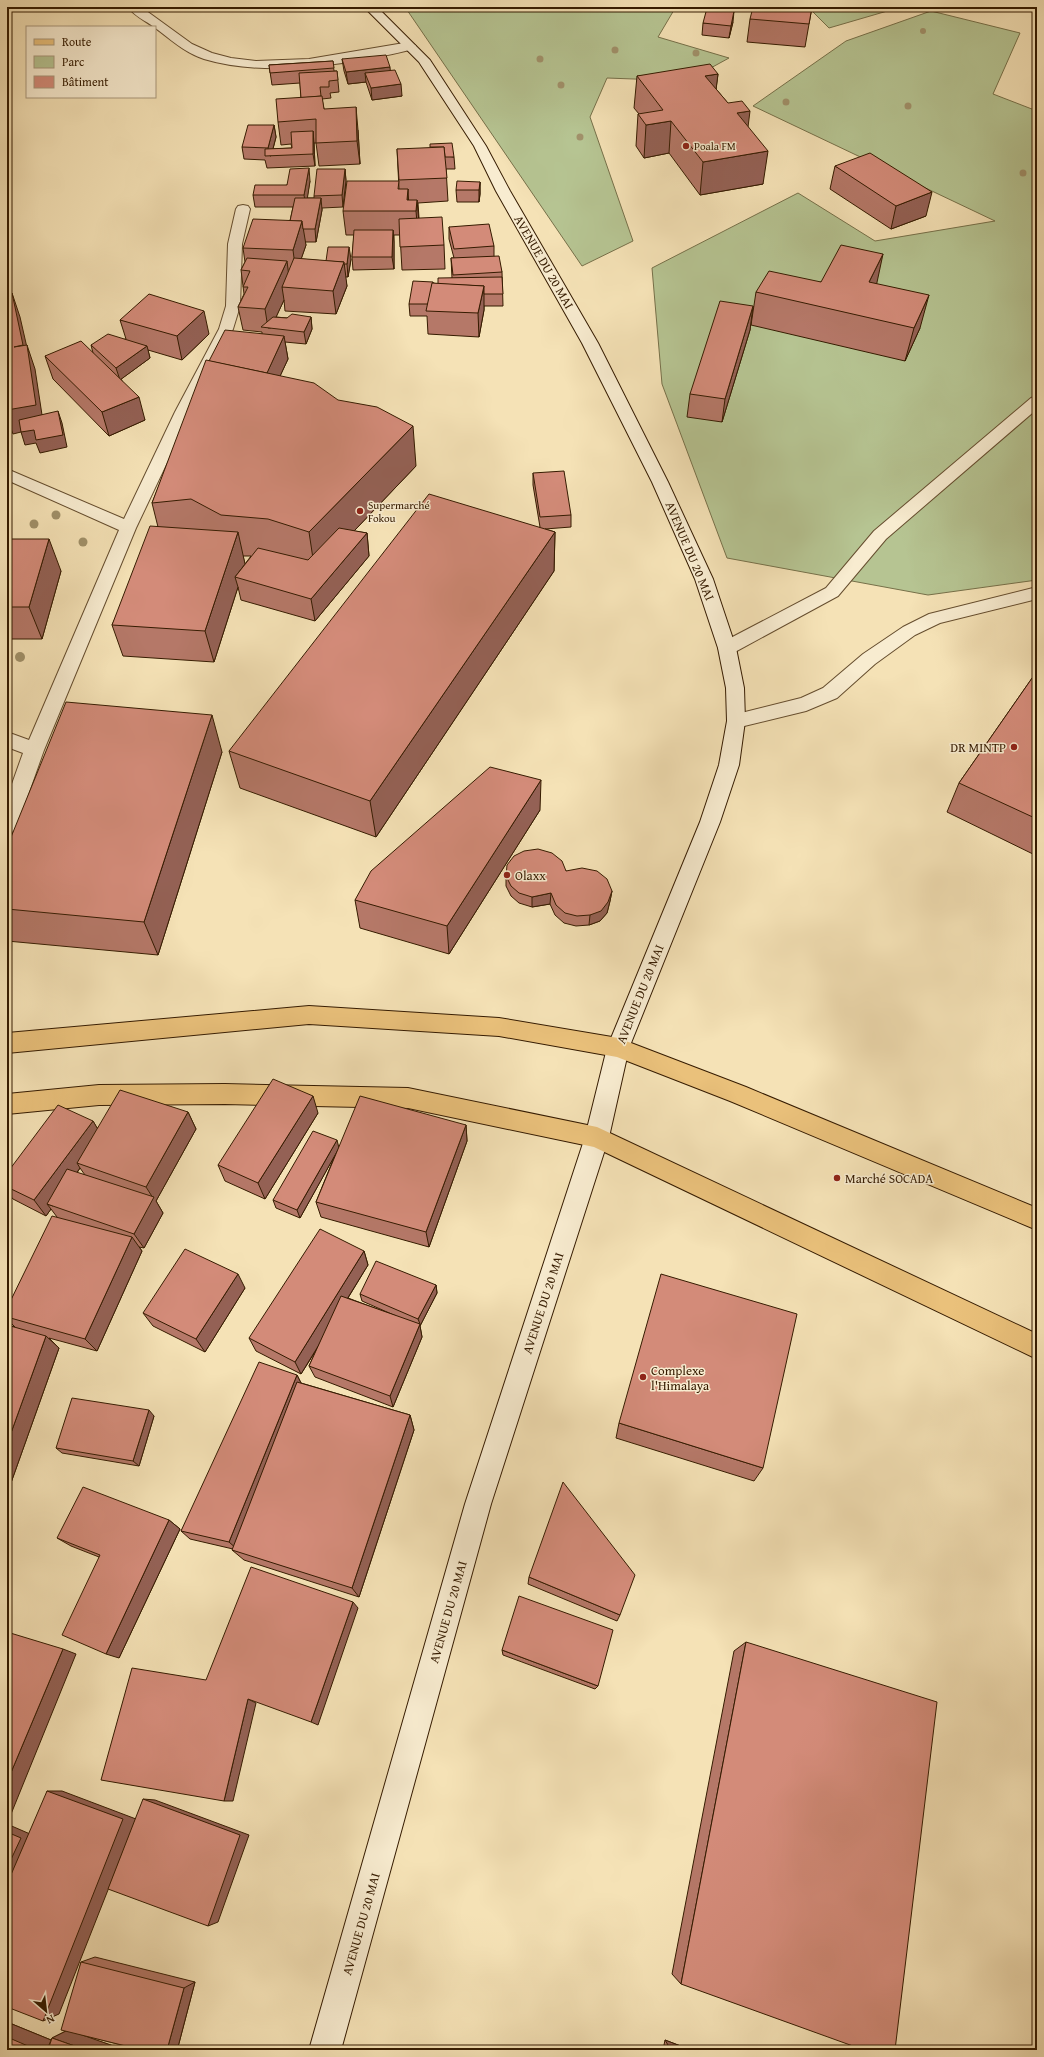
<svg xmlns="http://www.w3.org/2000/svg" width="1044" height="2057" viewBox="0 0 1044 2057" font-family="'Gentium Book Plus',serif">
	<rect width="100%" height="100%" fill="#f5e2b6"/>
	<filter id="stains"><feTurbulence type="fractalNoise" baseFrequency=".005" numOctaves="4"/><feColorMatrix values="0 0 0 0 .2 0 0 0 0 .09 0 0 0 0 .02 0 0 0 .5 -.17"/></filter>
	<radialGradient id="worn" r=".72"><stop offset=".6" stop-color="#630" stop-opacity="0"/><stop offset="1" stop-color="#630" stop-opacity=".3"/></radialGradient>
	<g fill="#b6c492" stroke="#767049">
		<path d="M405 7H673L674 10 658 37 729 58 687 81 607 78 590 117 633 241 582 266Z"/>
		<path d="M808 7H901L829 28Z"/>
		<path d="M931 11 1020 33 993 94 1037 111V580L928 595 727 558 662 384 652 268 798 193 875 241 995 221 753 106 846 41Z"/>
	</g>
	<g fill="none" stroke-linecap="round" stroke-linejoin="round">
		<g stroke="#654d2e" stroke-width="2">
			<path id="lane" d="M128 7H141L192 44 212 53 231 58 256 61 309 59 410 42 416 46 414 49C352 64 267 78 204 59 185 53 169 38 154 27 146 21 134 16 128 7Z"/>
		</g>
		<g stroke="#654d2e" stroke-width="2">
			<g id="street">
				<path d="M243 205 248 206 250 209 242 244 240 306 233 329 191 412 136 528 44 750 17 826 14 831 7 834V798L23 753 7 747V732L29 740 119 530 7 480V469L124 519 175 412 219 329 226 306 228 244 236 209 238 206Z"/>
				<path d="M1037 396V409L886 539 838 596 733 653 727 654 721 653 718 648 721 643 826 588 874 531 1031 398Z"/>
				<path d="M1037 587V599L940 623 915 635 875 664 837 698 806 711 736 728 729 726 727 721 729 716 801 698 823 688 863 654 903 627 929 614Z"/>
			</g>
		</g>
		<g stroke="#351b00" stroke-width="2">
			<path id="secondary" d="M364 7H377L430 60 486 146 510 191 598 343 668 482 713 579 736 648 744 688 745 721 739 765 720 822 629 1048 609 1137 491 1504 341 2050H309L465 1504 585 1137 607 1048 700 822 719 765 727 721 726 688 718 648 695 579 652 482 582 343 496 191 474 146 419 62Z"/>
		</g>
		<g stroke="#351b00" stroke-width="2">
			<g id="primary">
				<path d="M309 1006 499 1018 618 1038 746 1087 1037 1208V1230L730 1101 617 1057 499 1036 309 1024 7 1053V1033Z"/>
				<path d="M225 1084 408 1088 597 1127 1037 1334V1359L594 1147 408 1108 225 1104 99 1105 7 1114V1094L99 1085Z"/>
			</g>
		</g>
		<use href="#lane" fill="#f8ecd0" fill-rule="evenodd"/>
		<use href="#street" fill="#f8ecd0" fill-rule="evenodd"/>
		<use href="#secondary" fill="#f8ecd0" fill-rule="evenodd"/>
		<use href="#primary" fill="#eac17b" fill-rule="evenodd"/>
	</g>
	<g fill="#a1916a">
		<circle cx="923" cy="31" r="3"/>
		<circle cx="615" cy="50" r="3.5"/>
		<circle cx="696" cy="53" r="3.5"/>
		<circle cx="540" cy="59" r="3.5"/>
		<circle cx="561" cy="85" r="3.5"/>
		<circle cx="786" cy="102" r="3.5"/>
		<circle cx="908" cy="106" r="3.5"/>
		<circle cx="580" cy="137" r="3.5"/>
		<circle cx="1023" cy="173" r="3.5"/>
		<circle cx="56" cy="515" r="4.5"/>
		<circle cx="34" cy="524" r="4.5"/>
		<circle cx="83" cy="542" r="4.5"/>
		<circle cx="20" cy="657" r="5"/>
	</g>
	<g fill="#b57868" stroke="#351b00" fill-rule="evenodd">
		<path d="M812 7 805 47 747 42 750 19Z"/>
		<path d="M733 22 729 38 702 35 703 23Z"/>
		<path d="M342 59 390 70 402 96 372 100 366 82 348 84 344 71Z"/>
		<path d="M333 61 334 71H337L339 92 330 93 331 98 322 99 324 109 358 130 360 164 319 166 316 143H314L315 166 267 168 265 160 244 159 242 147 274 125 276 137 273 149 292 148 291 144 281 145 278 122 301 98 300 83 272 85 269 65Z"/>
		<path d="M718 74 716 89 748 127 763 184 700 195 669 153 644 158 636 146 638 114H639L634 108 637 76Z"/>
		<path d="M397 149 454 157 455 169H446L448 201 418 203 419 218 444 245 445 269 402 270 400 235H394V269L353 270 352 257 354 235H346L343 211 399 189Z"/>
		<path d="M835 166 926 216 891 229 830 189Z"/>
		<path d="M345 169 346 181 343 207 322 208V210L316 242H305L306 245 301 259 326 261 351 259 348 277H345L347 286 336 314 285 311 284 300 276 317 287 318 311 317 312 329 306 344 285 342 288 359 280 376 416 466 354 531 367 533 369 556 315 621 241 600 238 587 214 662 123 656 112 625 158 527 152 503 209 361 262 334V332L243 330 238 307 244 294 241 270 245 262 243 248 290 221 293 207H255L253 195 287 185 310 181 307 198H314V196ZM243 556H251L245 564Z"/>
		<path d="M480 182V194L479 202H457L456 190Z"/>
		<path d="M449 227 494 246V256L502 272 503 306H484V310L479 337 428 334 427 316H410L409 304 433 282V283L438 284 452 278 451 258H454L449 239Z"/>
		<path d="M821 282 876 283 920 328 905 361 751 325 756 292Z"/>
		<path d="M753 306 750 330 722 422 687 417 690 394Z"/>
		<path d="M120 320 209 334 182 360 148 350 150 358 121 379 145 420 109 436 53 379 45 356 93 353 91 345 126 339Z"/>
		<path d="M533 473 571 515V527L545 529 555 532 554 571 376 837 240 788 229 751 540 527 533 485Z"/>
		<path d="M7 539 61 571 42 639H7Z"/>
		<path d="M1037 671V856L947 812 959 783Z"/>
		<path d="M222 752 158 955 7 941V847Z"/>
		<path d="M540 810 449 954 360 928 355 900Z"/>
		<path d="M566 871 612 891 610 901 607 913 600 921 589 925 576 926 564 923 555 915 550 904 532 907 519 903 511 896 506 886V876Z"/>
		<path d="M188 1112 196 1129 156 1201 163 1213 144 1248 139 1247 142 1251 97 1351 49 1338 59 1348 7 1494V1325L15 1327 7 1319V1308L57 1217 51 1209 46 1216 13 1199 7 1192V1173L93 1121 97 1128ZM80 1168 85 1175 77 1173Z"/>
		<path d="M318 1113 265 1199 225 1181 218 1165Z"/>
		<path d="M466 1125 467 1141 429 1247 321 1217 316 1202 335 1155 300 1218 276 1208 273 1200 339 1147Z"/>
		<path d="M364 1251 368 1265 348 1298 396 1316 362 1301 360 1294 436 1285 437 1293 420 1326 422 1337 393 1407 315 1377 309 1366 317 1349 301 1374 256 1351 249 1338Z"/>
		<path d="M245 1288 205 1352 153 1326 143 1313Z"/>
		<path d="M297 1375 301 1383 410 1415 414 1430 359 1597 244 1560 232 1550 233 1549 190 1539 181 1531Z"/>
		<path d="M154 1416 139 1466 62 1453 56 1448Z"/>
		<path d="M619 1423 763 1468 754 1481 616 1438Z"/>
		<path d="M169 1520 180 1529 119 1658 99 1557 71 1546 57 1538Z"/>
		<path d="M529 1577 620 1615 617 1621 528 1584Z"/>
		<path d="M746 1642 681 1984 672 1974 734 1651Z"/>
		<path d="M502 1650 598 1686 595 1689 503 1655Z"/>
		<path d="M95 1957 195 1982 178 2047 174 2050H142L78 2034 125 2050H47L7 2022 51 2040 52 2038 66 2031 81 1962Z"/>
		<path d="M665 2040 691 2050H663Z"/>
	</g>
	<g fill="#946155" stroke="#351b00">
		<path d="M734 11 733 22 729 38 731 26Z"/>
		<path d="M390 67 391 79 365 73 366 82 348 84 346 72Z"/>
		<path d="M718 74 714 106 705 76Z"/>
		<path d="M401 84 402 96 372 100 371 88Z"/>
		<path d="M356 107 358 130 360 164 357 141Z"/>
		<path d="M750 111 746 143 737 113Z"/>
		<path d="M671 121 669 153 644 158 646 125Z"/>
		<path d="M274 125 276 137 271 156H270L268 148Z"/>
		<path d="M313 131 314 143 315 166 313 154Z"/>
		<path d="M768 151 763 184 700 195 703 162Z"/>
		<path d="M309 168 310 181 306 207 304 195Z"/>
		<path d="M345 169 346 181 343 207 342 195Z"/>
		<path d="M480 182V194L479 202V190Z"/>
		<path d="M408 189 409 211 407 200Z"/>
		<path d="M932 192 926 216 891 229 896 206Z"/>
		<path d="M321 198 322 210 316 242 315 229Z"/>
		<path d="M417 200 419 223 418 235 416 211Z"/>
		<path d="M302 221 306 245 296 274 293 250Z"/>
		<path d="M393 230 394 242V269L392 257Z"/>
		<path d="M349 247 351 259 348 277 347 264Z"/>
		<path d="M883 254 876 287 869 282Z"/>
		<path d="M287 261 290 285 282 287 284 300 271 328H268L265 309Z"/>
		<path d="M344 262 347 286 336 314 333 291Z"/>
		<path d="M484 286V310L479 337 478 313Z"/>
		<path d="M12 293 20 317 28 352 27 345 35 369 44 428 58 411 62 423 67 447 40 453 36 443 25 445 21 432 13 434 7 418Z"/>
		<path d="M929 295 920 328 905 361 914 328Z"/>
		<path d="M753 306 750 330 722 422 725 399Z"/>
		<path d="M204 311 209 334 182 360 177 336Z"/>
		<path d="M311 317 312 329 306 344 304 332Z"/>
		<path d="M284 336 288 359 268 402 264 379Z"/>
		<path d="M147 346 150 358 120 380 116 368Z"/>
		<path d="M139 397 145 420 109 436 102 412Z"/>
		<path d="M413 426 416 466 315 572 309 532Z"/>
		<path d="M238 532 245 564 235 577 238 587 214 662 205 631Z"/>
		<path d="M555 532 554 571 376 837 370 801Z"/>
		<path d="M367 533 369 556 315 621 311 599Z"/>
		<path d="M49 539 61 571 42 639 29 607Z"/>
		<path d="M212 715 222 752 158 955 144 922Z"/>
		<path d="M541 780 540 810 449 954 447 926Z"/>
		<path d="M612 891 610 901 607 913 600 921 589 925 590 915Z"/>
		<path d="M551 893 550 904 532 907V897Z"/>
		<path d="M313 1096 318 1113 265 1199 258 1183Z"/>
		<path d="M188 1112 196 1129 156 1201 163 1213 144 1248 134 1234 153 1198 146 1187Z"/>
		<path d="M93 1121 103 1138 77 1163 80 1168 53 1206 47 1204 51 1209 46 1216 34 1200Z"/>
		<path d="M466 1125 467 1141 429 1247 426 1232Z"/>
		<path d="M337 1140 339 1148 300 1218 297 1210Z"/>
		<path d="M132 1237 142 1251 97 1351 85 1339Z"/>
		<path d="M364 1251 368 1265 301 1374 295 1362Z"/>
		<path d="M238 1274 245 1288 205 1352 196 1339Z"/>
		<path d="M436 1285 437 1293 420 1326 422 1337 393 1407 390 1396 420 1324 418 1319Z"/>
		<path d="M46 1336 59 1348 7 1494V1444Z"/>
		<path d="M297 1375 303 1387 238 1550 229 1542Z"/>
		<path d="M149 1410 154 1416 139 1466 133 1461Z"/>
		<path d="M410 1415 414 1430 359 1597 352 1588Z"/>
		<path d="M169 1520 180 1529 119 1658 106 1654Z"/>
		<path d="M353 1602 358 1608 318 1725 311 1722Z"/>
		<path d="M63 1649 76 1654 9 1819H7V1782Z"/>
		<path d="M248 1699 256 1703 233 1801H224Z"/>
		<path d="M47 1791H62L136 1819 59 2014 43 2021Z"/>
		<path d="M143 1799 155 1800 249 1835 218 1922 208 1926Z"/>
		<path d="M7 1824 37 1837 7 1903Z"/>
		<path d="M195 1982 178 2047 174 2050H167L184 1988Z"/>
		<path d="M7 2022 51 2040 47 2050H34L7 2037Z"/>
		<path d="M68 2030 125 2050H86L52 2038Z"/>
		<path d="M665 2040 691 2050H671Z"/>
	</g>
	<g fill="#d38b79" stroke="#351b00">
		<path d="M753 7H812L809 24 750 19Z"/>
		<path d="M707 8 734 11 731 26 703 23Z"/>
		<path d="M386 55 390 67 346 72 342 59Z"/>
		<path d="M333 61 334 68 270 73 269 65Z"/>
		<path d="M710 64 718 74 705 76 728 103 742 101 750 111 737 113 768 151 703 162 671 121 646 125 638 114 663 110 637 76Z"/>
		<path d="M395 70 401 84 371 88 365 73Z"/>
		<path d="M337 71 338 80 329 81V87H320L321 96 301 98 299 73Z"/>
		<path d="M322 96 324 109 356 107 357 141 316 143V119L278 122 276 99Z"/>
		<path d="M248 125H274L268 148 242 147Z"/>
		<path d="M313 131V154L265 156V149L292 148 291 132Z"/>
		<path d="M452 143 454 157H445L444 147H430V144Z"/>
		<path d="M444 147 447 178 399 180 397 149Z"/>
		<path d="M870 153 932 192 896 206 835 166Z"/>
		<path d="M309 168 304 195H253L255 185H287L290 169Z"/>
		<path d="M317 169H345L342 195 314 196Z"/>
		<path d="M347 181H399L398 189H408L407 200H417L416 211H343Z"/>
		<path d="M457 181 480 182 479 190H456Z"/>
		<path d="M295 198H321L315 229H303L302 221H290Z"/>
		<path d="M442 217 444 245 400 247 399 219Z"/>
		<path d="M253 219 302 221 293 250 243 248Z"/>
		<path d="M489 224 494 246 454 249 449 227Z"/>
		<path d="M354 230H393L392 257H352Z"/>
		<path d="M841 245 883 254 869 282 929 295 914 328 756 292 769 271 821 282Z"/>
		<path d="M328 247H349L347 264H344V262L326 261Z"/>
		<path d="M499 256 502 272 453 275 451 258Z"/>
		<path d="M247 258 287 261 265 309 238 307 248 287H243L250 271 241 270Z"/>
		<path d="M294 258 344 262 333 291 282 287Z"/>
		<path d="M502 277 503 294H484V286L438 284V278Z"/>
		<path d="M413 281 433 282 428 304H409Z"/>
		<path d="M432 283 484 286 478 313 426 311Z"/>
		<path d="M12 293 23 345 14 347 27 345 36 405 7 410V294Z"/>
		<path d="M149 294 204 311 177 336 120 320Z"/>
		<path d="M720 301 753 306 725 399 690 394Z"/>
		<path d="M292 314 311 317 304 332 261 327 273 317 287 318Z"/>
		<path d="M225 330 284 336 267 373 209 361Z"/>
		<path d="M108 334 147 346 116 368 91 345Z"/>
		<path d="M81 341 139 397 102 412 45 356Z"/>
		<path d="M206 360 314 383 338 400 377 407 413 426 309 532 268 519 221 515 191 499 152 503Z"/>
		<path d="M58 411 63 435 36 440 34 430 21 432 19 420Z"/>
		<path d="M564 471 571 515 540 517 533 473Z"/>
		<path d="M429 494 555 532 370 801 229 751Z"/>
		<path d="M150 526 238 532 205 631 112 625Z"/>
		<path d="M339 528 367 533 311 599 235 577 258 548 308 560Z"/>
		<path d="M7 539H49L29 607H7Z"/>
		<path d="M1037 671V819L959 783Z"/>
		<path d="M66 702 212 715 144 922 7 909V847Z"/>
		<path d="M490 767 541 780 447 926 355 900 371 871Z"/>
		<path d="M538 849 552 853 562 861 566 871 582 868 597 871 607 879 612 891 608 902 601 911 590 915 577 916 565 913 556 905 551 893 532 897 519 893 511 886 506 876 507 865 514 856 524 851Z"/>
		<path d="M273 1079 313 1096 258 1183 218 1165Z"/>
		<path d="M120 1090 188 1112 146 1187 77 1163Z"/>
		<path d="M360 1096 466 1125 426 1232 316 1202Z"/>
		<path d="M58 1105 93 1121 34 1200 7 1187V1173Z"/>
		<path d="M313 1131 337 1140 297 1210 273 1200Z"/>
		<path d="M67 1169 154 1197 134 1234 47 1204Z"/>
		<path d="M52 1216 132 1237 85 1339 7 1317V1308Z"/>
		<path d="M320 1229 364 1251 295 1362 249 1338Z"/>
		<path d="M185 1249 238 1274 196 1339 143 1313Z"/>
		<path d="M376 1261 436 1285 418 1319 360 1294Z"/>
		<path d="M661 1274 797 1314 763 1468 619 1423Z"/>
		<path d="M341 1296 420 1324 390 1396 309 1366Z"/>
		<path d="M7 1325 46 1336 7 1444Z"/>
		<path d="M259 1362 297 1375 229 1542 181 1531Z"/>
		<path d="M297 1382 410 1415 352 1588 232 1550Z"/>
		<path d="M72 1398 149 1410 133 1461 56 1448Z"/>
		<path d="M563 1482 635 1575 620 1615 529 1577Z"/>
		<path d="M83 1487 169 1520 106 1654 62 1635 100 1555 57 1538Z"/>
		<path d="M251 1567 353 1602 311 1722 248 1699 224 1801 101 1780 132 1668 206 1680Z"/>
		<path d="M519 1596 613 1630 598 1686 502 1650Z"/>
		<path d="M7 1632 63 1649 7 1782Z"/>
		<path d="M746 1642 937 1702 895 2050H864L681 1984Z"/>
		<path d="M47 1791 123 1819 43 2021 7 2007V1884Z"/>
		<path d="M143 1799 240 1835 208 1926 108 1889Z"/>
		<path d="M7 1832 21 1838 7 1868Z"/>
		<path d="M81 1962 184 1988 167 2050H142L61 2030Z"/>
		<path d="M7 2037 35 2049 34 2050H7Z"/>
		<path d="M52 2038 86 2050H48Z"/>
	</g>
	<g fill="#8f2418" stroke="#f8ecd0" stroke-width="1.5">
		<circle cx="686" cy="146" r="4"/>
		<circle cx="360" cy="511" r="4"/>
		<circle cx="1014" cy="747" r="4"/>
		<circle cx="507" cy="875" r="4"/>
		<circle cx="837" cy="1178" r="4"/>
		<circle cx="643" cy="1377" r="4"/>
	</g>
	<g text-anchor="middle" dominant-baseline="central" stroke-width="3" stroke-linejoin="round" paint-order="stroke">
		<g font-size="11" fill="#351b00" stroke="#f8ecd0" text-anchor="start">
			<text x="694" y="146">Poala FM</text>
			<text x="368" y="505">Supermarché<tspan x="368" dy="13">Fokou</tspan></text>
		</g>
		<g font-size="13" fill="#351b00" stroke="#f8ecd0">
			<text transform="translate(544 262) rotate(60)">AVENUE DU 20 MAI</text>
			<text transform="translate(690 551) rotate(67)">AVENUE DU 20 MAI</text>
			<text transform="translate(640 994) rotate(-68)">AVENUE DU 20 MAI</text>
			<text transform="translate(543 1303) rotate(-72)">AVENUE DU 20 MAI</text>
			<text transform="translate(448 1612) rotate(-74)">AVENUE DU 20 MAI</text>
			<text transform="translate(361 1924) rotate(-74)">AVENUE DU 20 MAI</text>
		</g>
		<g font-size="13" fill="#351b00" stroke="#f8ecd0" text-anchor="start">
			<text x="1006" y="747" text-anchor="end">DR MINTP</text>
			<text x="515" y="875">Olaxx</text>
			<text x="845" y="1178">Marché SOCADA</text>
			<text x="651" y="1370">Complexe<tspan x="651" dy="15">l'Himalaya</tspan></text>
		</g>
	</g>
	<rect width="1044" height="2057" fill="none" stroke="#f5e2b6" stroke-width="24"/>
	<rect x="8" y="8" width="1028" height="2041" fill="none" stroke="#351b00" stroke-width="2"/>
	<rect x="12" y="12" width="1020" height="2033" fill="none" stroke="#351b00"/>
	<rect x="26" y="26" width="130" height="72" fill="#f8ecd0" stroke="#aa987d"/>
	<rect x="34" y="39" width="20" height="6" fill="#eac17b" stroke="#aa987d"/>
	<text x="62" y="46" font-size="12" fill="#351b00">Route</text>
	<rect x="34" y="56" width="20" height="12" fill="#b6c492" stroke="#aa987d"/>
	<text x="62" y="66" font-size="12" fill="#351b00">Parc</text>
	<rect x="34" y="76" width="20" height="12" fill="#d38b79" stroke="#aa987d"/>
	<text x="62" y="86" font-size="12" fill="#351b00">Bâtiment</text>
	<g transform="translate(46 2011) rotate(152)" stroke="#f8ecd0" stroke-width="3" paint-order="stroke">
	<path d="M0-3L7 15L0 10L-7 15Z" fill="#351b00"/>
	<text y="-6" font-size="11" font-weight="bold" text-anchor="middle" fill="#351b00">N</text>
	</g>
	<rect width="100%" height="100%" filter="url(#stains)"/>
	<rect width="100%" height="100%" fill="url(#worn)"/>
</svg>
